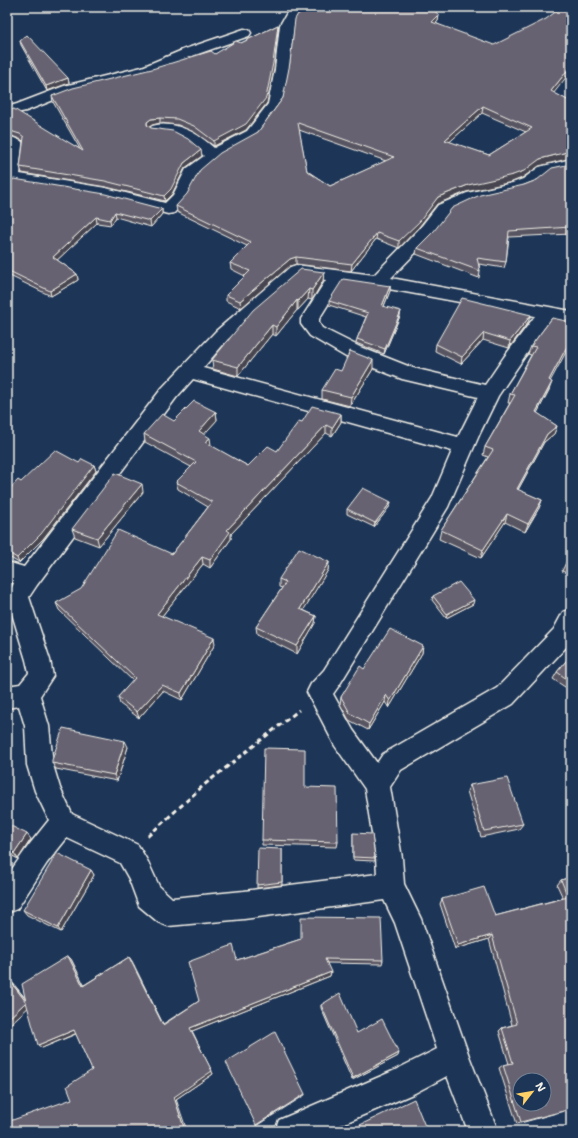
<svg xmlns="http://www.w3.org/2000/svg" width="578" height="1138" viewBox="0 0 578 1138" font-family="'Shantell Sans',sans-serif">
	<rect width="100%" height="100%" fill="#1d3557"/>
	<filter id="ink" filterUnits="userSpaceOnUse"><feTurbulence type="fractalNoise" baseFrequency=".025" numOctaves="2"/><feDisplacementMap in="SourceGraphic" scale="8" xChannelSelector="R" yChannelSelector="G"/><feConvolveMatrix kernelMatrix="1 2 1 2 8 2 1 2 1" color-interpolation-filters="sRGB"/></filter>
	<g filter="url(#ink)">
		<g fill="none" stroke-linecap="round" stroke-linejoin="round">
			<g stroke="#f4f1e8" stroke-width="3">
				<g id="minor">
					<path d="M297 7H314L312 10 298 17 294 25 289 69 282 104 280 107 257 137 234 151 219 158 217 161 199 175 186 200 174 213 168 214 106 198 15 183 7 187V135L21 141 24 144 20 174 106 188 165 203 173 195 186 169 204 156 189 143 174 135 152 132 149 129 152 126C175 120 198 133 214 148L247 131 268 104 275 69 280 25 288 11Z"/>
					<path d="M244 29 249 30 251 33 249 36 195 55 152 73 74 92 26 111 7 115V107L17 104 64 86 142 67 185 49Z"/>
					<path d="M571 159V169L550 173 535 185 522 190 478 200 450 213 432 236 391 278 571 311V323L553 320 525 356 498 396 480 433 448 507 340 684 333 694 353 730 377 763 383 754 497 688 554 629 563 612 571 609 570 643 513 704 401 770 390 787 402 858 404 884 421 919 469 1056 498 1131H468L447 1076 415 1093 326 1131H275L279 1120 393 1071 437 1049 395 923 384 900 244 919 168 926 158 922 139 906 129 879 120 863 67 838 47 863 17 909 7 913V876L29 845 49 820 35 791 27 765 25 726 19 706 7 708V686L20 684 29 673 26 660 7 597 14 583 7 580V562L24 567 162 388 216 331 290 267 296 265 374 275 420 228 438 205 467 193 512 183 523 179 539 167ZM300 277 326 280 301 319V324L310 336 346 357 402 379 478 397 458 437 203 368 228 339ZM342 282 378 287 535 316 504 357 485 385 413 368 360 347 322 328 319 323V319ZM193 379 452 451 432 498 324 670 311 684 307 692 335 746 365 789 376 858 377 874 244 891 172 898 159 886 148 862 138 845 72 814 60 788 53 765 49 726 40 696 53 676 50 660 29 597 37 585 176 398Z"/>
				</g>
			</g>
			<path stroke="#f4f1e8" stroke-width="3" stroke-dasharray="5 3.5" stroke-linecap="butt" d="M148 836 204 785 299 710"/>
			<use href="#minor" fill="#1d3557" fill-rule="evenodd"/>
		</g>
		<g fill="#585462" stroke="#f4f1e8" fill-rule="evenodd">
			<path d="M314 9 439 15 438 21 436 23 554 93 571 102V158L539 166 522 178 512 182 466 192 437 204 419 227 399 248 376 239 351 271 296 264 290 266 241 308 226 301V295L245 276 231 269 230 263 247 246 177 212 176 206 258 132 283 98ZM482 113 526 132 489 155 449 142ZM299 130 330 141 386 161 330 186 307 171Z"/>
			<path d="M278 25V30L274 69 267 103 246 130 214 146 194 132 178 125 160 123 152 125 149 127 202 156 185 168 172 194 165 201 106 187 22 173 20 167 23 141 22 140 7 134V111L80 149 53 102 52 96 215 54 241 43Z"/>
			<path d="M20 41 68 78 69 83 47 91 21 45Z"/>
			<path d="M571 164V234L509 237 506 262 504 268 479 264 480 271 479 278 416 254 417 248 524 185 537 180Z"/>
			<path d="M7 182 162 209V214L151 227 116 217 111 225 97 223 57 260 77 274 78 280 51 296 10 276 7 279Z"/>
			<path d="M324 272 323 281 312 300 308 299 298 310H297L276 336 272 334 238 376 213 369 212 360Z"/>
			<path d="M390 286V291L384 306 400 316 384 354 356 343 357 339 366 317 329 305V301Z"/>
			<path d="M552 318 550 381 549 390 537 413 557 426 554 434 544 442 518 490 542 500 539 508 525 532 505 522 481 558 439 539 441 530 488 457 483 455 485 447 510 403H508L510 394 531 355 528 354 531 346Z"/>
			<path d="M528 322 509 348 483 340 461 364 435 351 436 344Z"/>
			<path d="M373 369 350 406 322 399V390L341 371Z"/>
			<path d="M216 412 217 420 204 434 211 446 248 466 277 451 302 422 341 414V422L332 436 326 433 231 534V539L210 568 203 564 162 616 215 644 182 700 163 691 139 718 120 704 118 697 133 681 59 610 56 603 172 554 208 507 178 489 176 482 191 467 145 442 144 434 174 421Z"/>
			<path d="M79 463 94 465 96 471 43 539 19 563 7 556V492L21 482Z"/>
			<path d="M143 492 99 546 75 537 72 529Z"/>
			<path d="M390 506 374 527 347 514V509Z"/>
			<path d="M571 552V575L562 571Z"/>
			<path d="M329 562 328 570 303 610 316 616 315 623 297 654 257 634 256 627 282 588 279 587V579Z"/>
			<path d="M433 596 473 604 446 618 432 600Z"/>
			<path d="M423 646 422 653 389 708 385 702 368 730 349 720 340 704 341 697 364 669Z"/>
			<path d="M571 655V691L553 679 557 672Z"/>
			<path d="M128 747 117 781 56 769 52 763Z"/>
			<path d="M571 779V787L568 783Z"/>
			<path d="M470 785 523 824 519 829 481 837 467 791Z"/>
			<path d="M305 787 338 842 337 847 262 845V840Z"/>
			<path d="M7 824 31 839 18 859 7 853Z"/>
			<path d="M353 833 375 858V861L353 860Z"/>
			<path d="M282 849V885L257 888V885Z"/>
			<path d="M91 870 94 875 61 932 27 915 23 910Z"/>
			<path d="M571 877V1109L517 1124 499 1068 503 1065 509 1064 499 1031 502 1028 512 1025 489 939 455 949 440 904 442 899 495 916 563 898 557 885 561 880Z"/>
			<path d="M301 939 383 960 382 964 327 963 330 976 192 1031 213 1074 176 1099H72L92 1070 76 1034 42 1048 28 1007 7 1027V976L26 999 71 959 84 985 129 957 163 1024 199 1001 237 960Z"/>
			<path d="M321 1005 357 1033 398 1056 352 1080 321 1008Z"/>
			<path d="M360 1125 427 1131H361L359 1126Z"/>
		</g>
		<g fill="#474550" stroke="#f4f1e8">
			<path d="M439 15 438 21 432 28V22Z"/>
			<path d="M278 25V30L274 69 267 103 246 130 214 146V141Z"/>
			<path d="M571 66V71L550 98 551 91Z"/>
			<path d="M68 78 69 83 47 91 46 86Z"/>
			<path d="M483 106 482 113 444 147 445 140Z"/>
			<path d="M160 118V123L152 125 148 128 147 122 151 119Z"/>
			<path d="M201 150 202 156 185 168 172 194 165 201 164 196 184 163Z"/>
			<path d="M571 151V158L539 166 522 178 512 182 466 192 437 204 419 227 399 248V241L438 197 468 185 540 159Z"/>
			<path d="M162 209V214L151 227 150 221Z"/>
			<path d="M115 212 116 217 111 225 110 220Z"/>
			<path d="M96 217 97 223 54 263 53 257Z"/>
			<path d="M377 233 376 239 351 271 352 264Z"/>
			<path d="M296 257V264L290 266 241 308 240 301 290 259Z"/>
			<path d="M9 271 10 276 7 279V272Z"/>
			<path d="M324 272 323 281 312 300V290Z"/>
			<path d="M77 274 78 280 51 296 50 291Z"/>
			<path d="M390 286V291L382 311V306Z"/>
			<path d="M309 289 308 299 298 310V301Z"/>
			<path d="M297 300V310L276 336V327Z"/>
			<path d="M401 311 400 316 384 354 385 349Z"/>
			<path d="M531 315 528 322 509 348 510 341Z"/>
			<path d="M272 325V334L238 376V367Z"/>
			<path d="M484 333 483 340 461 364 462 357Z"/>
			<path d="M571 339V343L546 389 549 380Z"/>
			<path d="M373 360V369L350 406 351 397Z"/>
			<path d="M552 382 549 390 533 421 536 412Z"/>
			<path d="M216 412 217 420 200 439 199 431Z"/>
			<path d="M341 414V422L332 436V428Z"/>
			<path d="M326 425V433L231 534V539L210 568V560L227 530Z"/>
			<path d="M557 426 554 434 544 442 514 497 517 489 547 434Z"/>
			<path d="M210 438 211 445 205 442Z"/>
			<path d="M94 465 96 471 43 539 19 563 17 558Z"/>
			<path d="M142 484 143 492 99 546 97 538Z"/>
			<path d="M542 500 539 508 525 532 528 524Z"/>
			<path d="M391 502 390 506 374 527 375 523Z"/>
			<path d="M507 514 505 522 481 558 483 550Z"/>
			<path d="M202 557 203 564 158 621 157 614Z"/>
			<path d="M329 562 328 570 300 616V609Z"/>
			<path d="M474 600 473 604 446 618 447 614Z"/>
			<path d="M316 616 315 623 297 654V646Z"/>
			<path d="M214 638 215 644 182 700 181 693Z"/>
			<path d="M423 646 422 653 389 708 390 701Z"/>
			<path d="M162 685 163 691 139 718 137 712Z"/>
			<path d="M386 695 385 702 368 730 369 724Z"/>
			<path d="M7 726 10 732 7 733Z"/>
			<path d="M125 741 128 747 117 781 114 775Z"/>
			<path d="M27 834 31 839 18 859 14 853Z"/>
			<path d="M91 870 94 875 61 932 58 928Z"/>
			<path d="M492 935 489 939 455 949 458 945Z"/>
			<path d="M68 956 71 959 86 989 83 986Z"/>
			<path d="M129 957 132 961 165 1028 163 1025Z"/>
			<path d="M331 972 330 976 192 1031 213 1074 176 1099 187 1131H185L174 1097 190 1028Z"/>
			<path d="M7 976 30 1005 26 1002 7 977Z"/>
			<path d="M26 1002 31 1005 7 1027V1020Z"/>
			<path d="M74 1030 77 1033 42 1048 38 1045Z"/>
			<path d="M399 1053 398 1056 352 1080 353 1078Z"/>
			<path d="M305 1094V1095L256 1126V1125Z"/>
		</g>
		<g fill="#666272" stroke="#f4f1e8" fill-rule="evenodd">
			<path d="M311 7 314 9 318 7H430L439 15 432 22 494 45 546 19 562 7H571V66L551 91 571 102V151L540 159 524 171 513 175 468 185 438 197 420 221 399 241 377 233 352 264 296 257 290 259 240 301 226 295 250 271 230 263 251 242 176 206 187 194 200 170 220 153 258 132 283 98 290 63 295 19 298 14ZM483 106 532 128 489 155 445 140ZM298 123 394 157 330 186 307 171Z"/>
			<path d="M278 25 273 63 266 98 246 124 214 141 194 126 177 119 160 118 151 119 147 122V125L151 128 173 131 188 139 201 150 184 163 171 189 164 196 105 181 20 167 24 137 20 134 7 130V111L14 109 83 151 52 96 73 88 152 69 211 51 215 54 236 41 241 43Z"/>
			<path d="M27 35 68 78 46 86 20 41Z"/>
			<path d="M571 164V227L509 231 506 262 477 258 480 271 417 248 434 231 452 208 480 195 524 185 537 180 552 168Z"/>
			<path d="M14 179 105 194 162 209 150 221 115 212 110 220 96 217 53 257 77 274 50 291 9 271 7 272V182Z"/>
			<path d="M301 269 324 272 312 290 309 289 298 301 297 300 276 327 272 325 238 367 212 360 253 310Z"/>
			<path d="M343 279 390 286 382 306 401 311 385 349 357 339 368 313 329 301Z"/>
			<path d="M462 298 531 315 510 341 484 333 462 357 436 344Z"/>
			<path d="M552 318 571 322V339L549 380 552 382 536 412 557 426 547 434 517 489 542 500 528 524 507 514 483 550 441 530 493 450 485 447 515 395 510 394 536 347 531 346Z"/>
			<path d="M350 351 373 360 351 397 322 390 335 369 341 371Z"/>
			<path d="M194 401 216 412 199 431 210 438 205 442 248 466 268 446 277 451 299 421 302 422 312 406 341 414 332 428 326 425 227 530 230 532 210 560 202 557 157 614 214 638 181 693 162 685 137 712 118 697 135 678 56 603 81 589 118 530 172 554 212 502 176 482 196 462 144 434 162 414 174 421Z"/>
			<path d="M55 450 79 463 82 459 94 465 41 534 17 558 7 552V492L18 480 21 482Z"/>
			<path d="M115 473 142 484 97 538 72 529Z"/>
			<path d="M363 488 391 502 375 523 347 509Z"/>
			<path d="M299 548 329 562 300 609 316 616 297 646 256 627 286 582 279 579Z"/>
			<path d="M571 552V566L566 563Z"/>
			<path d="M459 582 474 600 447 614 433 596Z"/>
			<path d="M390 629 423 646 390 701 386 695 369 724 350 713 341 697 360 666 364 669Z"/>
			<path d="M571 655V682L557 672Z"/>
			<path d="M63 728 125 741 114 775 52 763V760Z"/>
			<path d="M264 748 305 749V787L337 788 338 842 262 840Z"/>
			<path d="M507 778 523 824 484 831 470 785Z"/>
			<path d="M7 824 27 834 14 853 7 850Z"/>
			<path d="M353 833 372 834 375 858 353 857Z"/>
			<path d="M258 848 282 849V882L257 885Z"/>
			<path d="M57 853 91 870 58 928 23 910Z"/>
			<path d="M571 877V1109L521 1122 503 1065 513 1063 502 1028 517 1024 492 935 458 945 442 899 484 887 495 916 568 897 561 880ZM520 1080H544V1104H520Z"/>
			<path d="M301 917 381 918 383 960 325 959 331 972 190 1028 212 1071 174 1097 185 1131H7V1122L72 1099 67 1086 92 1070 74 1030 38 1045 26 1002 7 1020V977L26 1002 22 984 68 956 83 986 129 957 163 1025 199 1001 188 962 233 945 237 960 301 939Z"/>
			<path d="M340 993 357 1033 382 1019 399 1053 353 1078 321 1005Z"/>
			<path d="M275 1032 305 1094 256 1125 226 1062Z"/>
			<path d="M414 1099 427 1131H363L360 1125Z"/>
		</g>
	</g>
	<rect width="578" height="1138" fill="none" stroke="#1d3557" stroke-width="24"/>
	<rect x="12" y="12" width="554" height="1114" fill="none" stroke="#f4f1e8" stroke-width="1.5" filter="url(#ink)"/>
	<g transform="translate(532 1092) rotate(59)"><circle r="19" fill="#1d3557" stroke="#738091"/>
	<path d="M0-3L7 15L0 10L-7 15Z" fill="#ffd166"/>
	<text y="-6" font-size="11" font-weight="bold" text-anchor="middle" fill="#f4f1e8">N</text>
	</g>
</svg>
